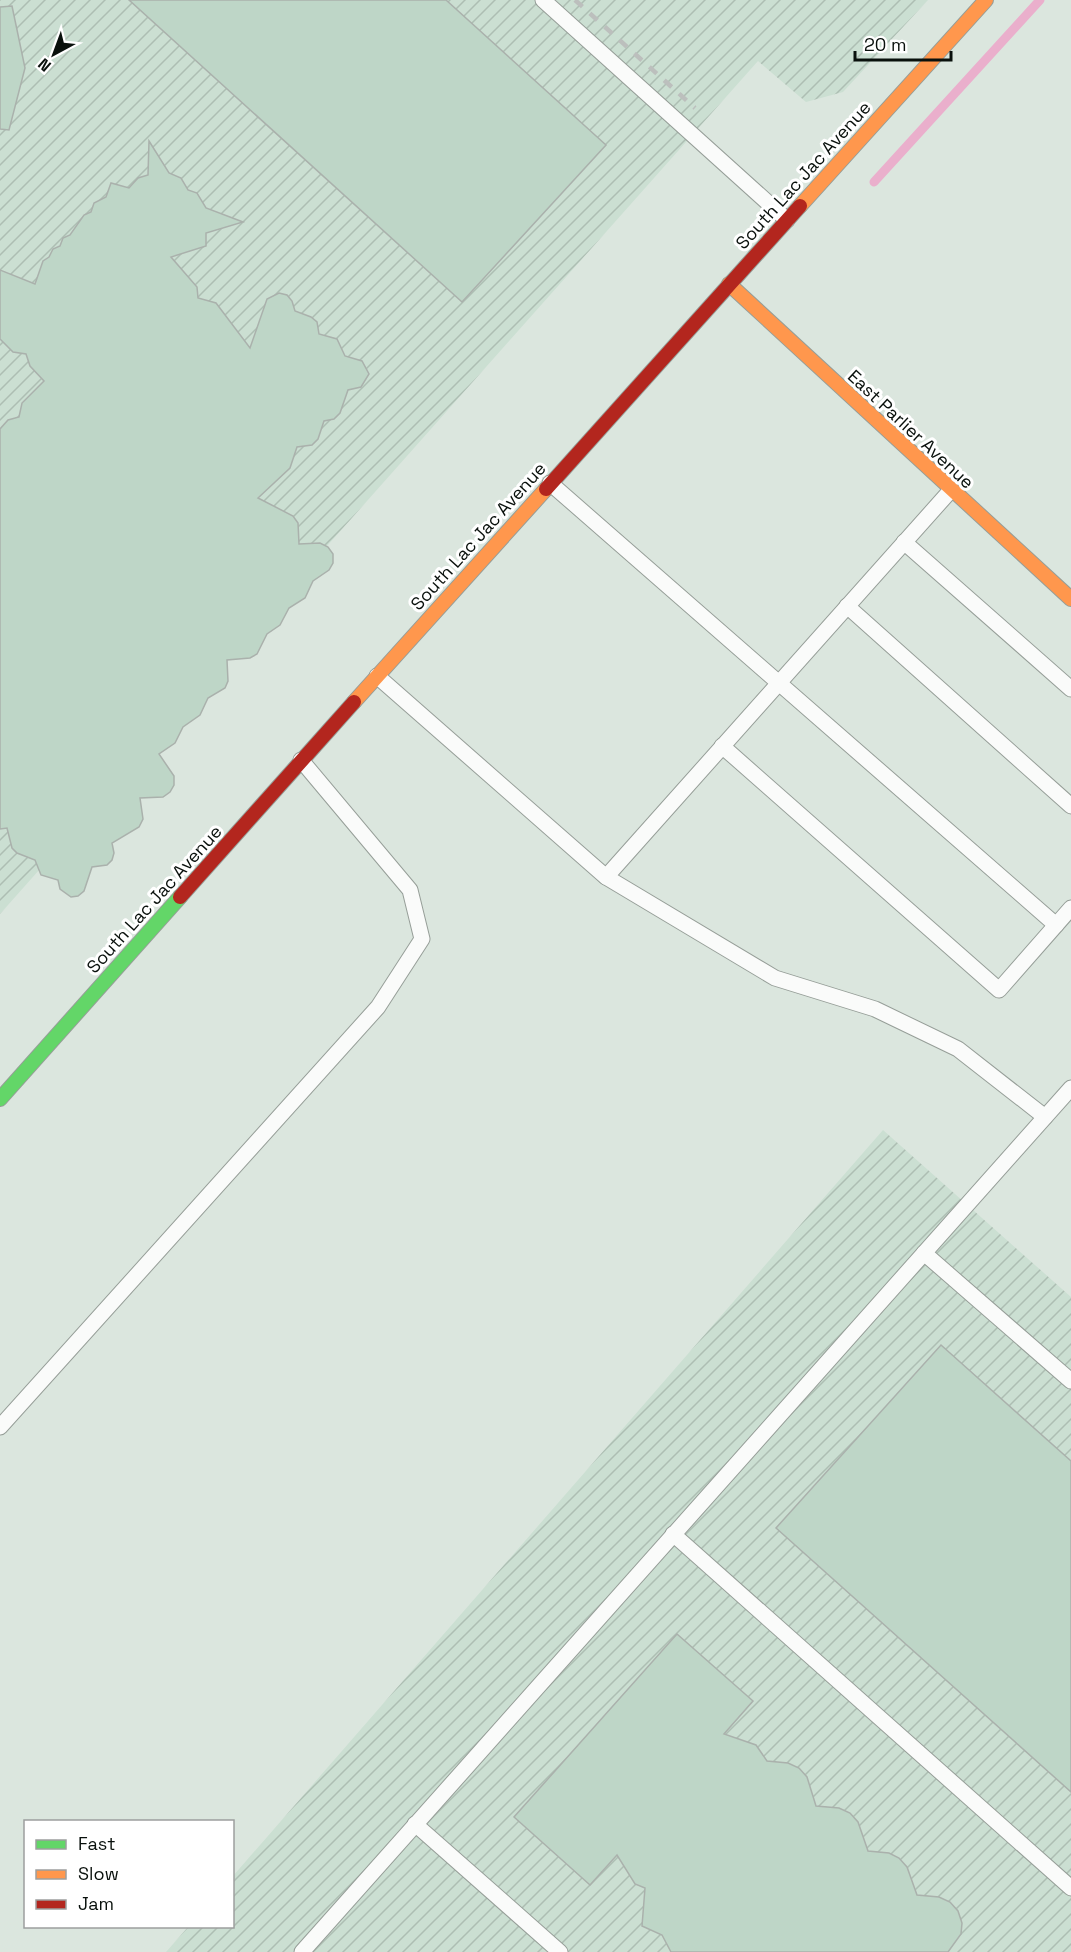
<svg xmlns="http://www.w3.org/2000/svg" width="1071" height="1952" viewBox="0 0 1071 1952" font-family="'Space Grotesk',sans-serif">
	<defs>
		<pattern id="industrial-furrows" width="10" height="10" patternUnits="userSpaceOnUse" patternTransform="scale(1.5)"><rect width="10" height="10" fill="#cbdfd2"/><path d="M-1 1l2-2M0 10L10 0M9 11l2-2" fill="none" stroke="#adbeb3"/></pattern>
	</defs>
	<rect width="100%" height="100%" fill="#dbe6de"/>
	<g fill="url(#industrial-furrows)">
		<path d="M0 0H928L843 92 806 102 758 61 0 914Z"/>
		<path d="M883 1130 1071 1297V1952H166L188 1927 232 1926 233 1876Z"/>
	</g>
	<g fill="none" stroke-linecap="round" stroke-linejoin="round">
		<path stroke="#eaafcc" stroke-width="9" d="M874 182 1040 0"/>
	</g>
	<g fill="#bed6c7" stroke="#aab1ac" stroke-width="1.5">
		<path d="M129 0H446L606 145 462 302Z"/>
		<path d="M12 6 25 68 9 130 0 129V7Z"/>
		<path d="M149 141 169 173 181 178 188 190 197 193 206 208 243 222 206 233V246L171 257 197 287 198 298 216 303 250 348 267 299 279 293 287 295 292 301 295 311 311 317 317 322 319 334 337 339 345 356 362 361 369 374 361 387 348 390 340 413 334 419 324 421 318 439 312 445 297 447 290 468 258 498 293 516 298 523 299 544 320 543 328 547 333 554V563L329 570 313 581 305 598 289 608 280 625 267 634 257 654 250 658 227 660 228 681 225 688 208 698 200 715 183 727 175 743 159 754 174 776V785L170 792 163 797 140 798 143 819 139 827 112 843 114 853 112 860 107 865 92 867 84 891 78 896 71 897 60 889 58 880 41 875 35 860 17 853 12 848 7 828 0 829V429L8 420 19 417 22 403 44 381 30 366 26 354 13 352 0 339V270L35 284 43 261 49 257 53 249 60 246 63 238 70 235 84 215 91 212 94 203 106 197 111 183 129 188 138 178 148 175Z"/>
		<path d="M941 1345 1071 1461V1792L776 1528Z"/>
		<path d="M677 1634 753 1701 724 1734 756 1745 767 1761 788 1763 799 1768 807 1777 816 1806 839 1808 850 1813 858 1822 868 1851 889 1853 899 1858 907 1867 917 1895 939 1897 950 1902 958 1911 962 1923 961 1934 948 1952H671L662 1935 642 1926 645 1888 635 1884 617 1855 590 1885 514 1817Z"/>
	</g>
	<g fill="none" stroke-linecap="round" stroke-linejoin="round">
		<g stroke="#969e98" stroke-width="17">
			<g id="lane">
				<path d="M543 0 787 220"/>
				<path d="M550 483 1056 925"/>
				<path d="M904 542 1071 689"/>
				<path d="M847 606 1071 806"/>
				<path d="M377 676 606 877 951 490"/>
				<path d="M722 746 999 990 1071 908"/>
				<path d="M606 877 775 978 875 1009 958 1049 1045 1117"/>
				<path d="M924 1253 1071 1381"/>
				<path d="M0 1427 378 1007 422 939 410 890 301 760"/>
				<path d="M673 1534 1071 1888"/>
				<path d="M415 1824 560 1952"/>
				<path d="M302 1952 1071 1088"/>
			</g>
		</g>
		<g stroke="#969e98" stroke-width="16">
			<path id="fast" d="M0 1099 180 897"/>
		</g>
		<g stroke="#969e98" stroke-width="16">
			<g id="slow">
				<path d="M800 206 986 0"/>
				<path d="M729 284 1071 599"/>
				<path d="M354 702 546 489"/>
			</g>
		</g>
		<g stroke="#969e98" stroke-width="16">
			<g id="jam">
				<path d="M546 489 800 206"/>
				<path d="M180 897 354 702"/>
			</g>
		</g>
		<use href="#lane" stroke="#fafbfa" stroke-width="15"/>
		<use href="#fast" stroke="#63d668" stroke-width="14"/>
		<use href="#slow" stroke="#ff974d" stroke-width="14"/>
		<use href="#jam" stroke="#b3261e" stroke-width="14"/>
		<path stroke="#bcbfbd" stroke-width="4.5" stroke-dasharray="10 10" stroke-linecap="butt" d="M575 0 695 108"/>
	</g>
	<g text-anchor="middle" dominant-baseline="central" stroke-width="6" stroke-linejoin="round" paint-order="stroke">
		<g font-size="18" fill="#09100c" stroke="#fff">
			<text transform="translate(803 175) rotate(-48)">South Lac Jac Avenue</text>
			<text transform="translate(911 429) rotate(43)">East Parlier Avenue</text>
			<text transform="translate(478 536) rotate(-48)">South Lac Jac Avenue</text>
			<text transform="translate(154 899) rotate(-48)">South Lac Jac Avenue</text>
		</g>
	</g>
	<rect x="24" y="1820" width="210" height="108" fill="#ffffff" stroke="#9d9f9e" stroke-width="1.5"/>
	<rect x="36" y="1840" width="30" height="9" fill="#63d668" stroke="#9d9f9e" stroke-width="1.5"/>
	<text x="78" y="1850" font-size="18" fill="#09100c">Fast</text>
	<rect x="36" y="1870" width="30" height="9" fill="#ff974d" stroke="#9d9f9e" stroke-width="1.5"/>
	<text x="78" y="1880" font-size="18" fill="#09100c">Slow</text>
	<rect x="36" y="1900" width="30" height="9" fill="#b3261e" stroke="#9d9f9e" stroke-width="1.5"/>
	<text x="78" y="1910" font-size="18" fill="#09100c">Jam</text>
	<g transform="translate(54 54) rotate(221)" stroke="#ffffff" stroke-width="4.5" paint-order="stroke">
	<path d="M0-4.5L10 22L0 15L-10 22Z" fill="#09100c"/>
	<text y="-9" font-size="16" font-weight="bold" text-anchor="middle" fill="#09100c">N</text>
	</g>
	<path d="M855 51v9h96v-9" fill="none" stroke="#09100c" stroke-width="3"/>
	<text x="864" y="51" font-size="18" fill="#09100c" stroke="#ffffff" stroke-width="4.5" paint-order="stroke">20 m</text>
</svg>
